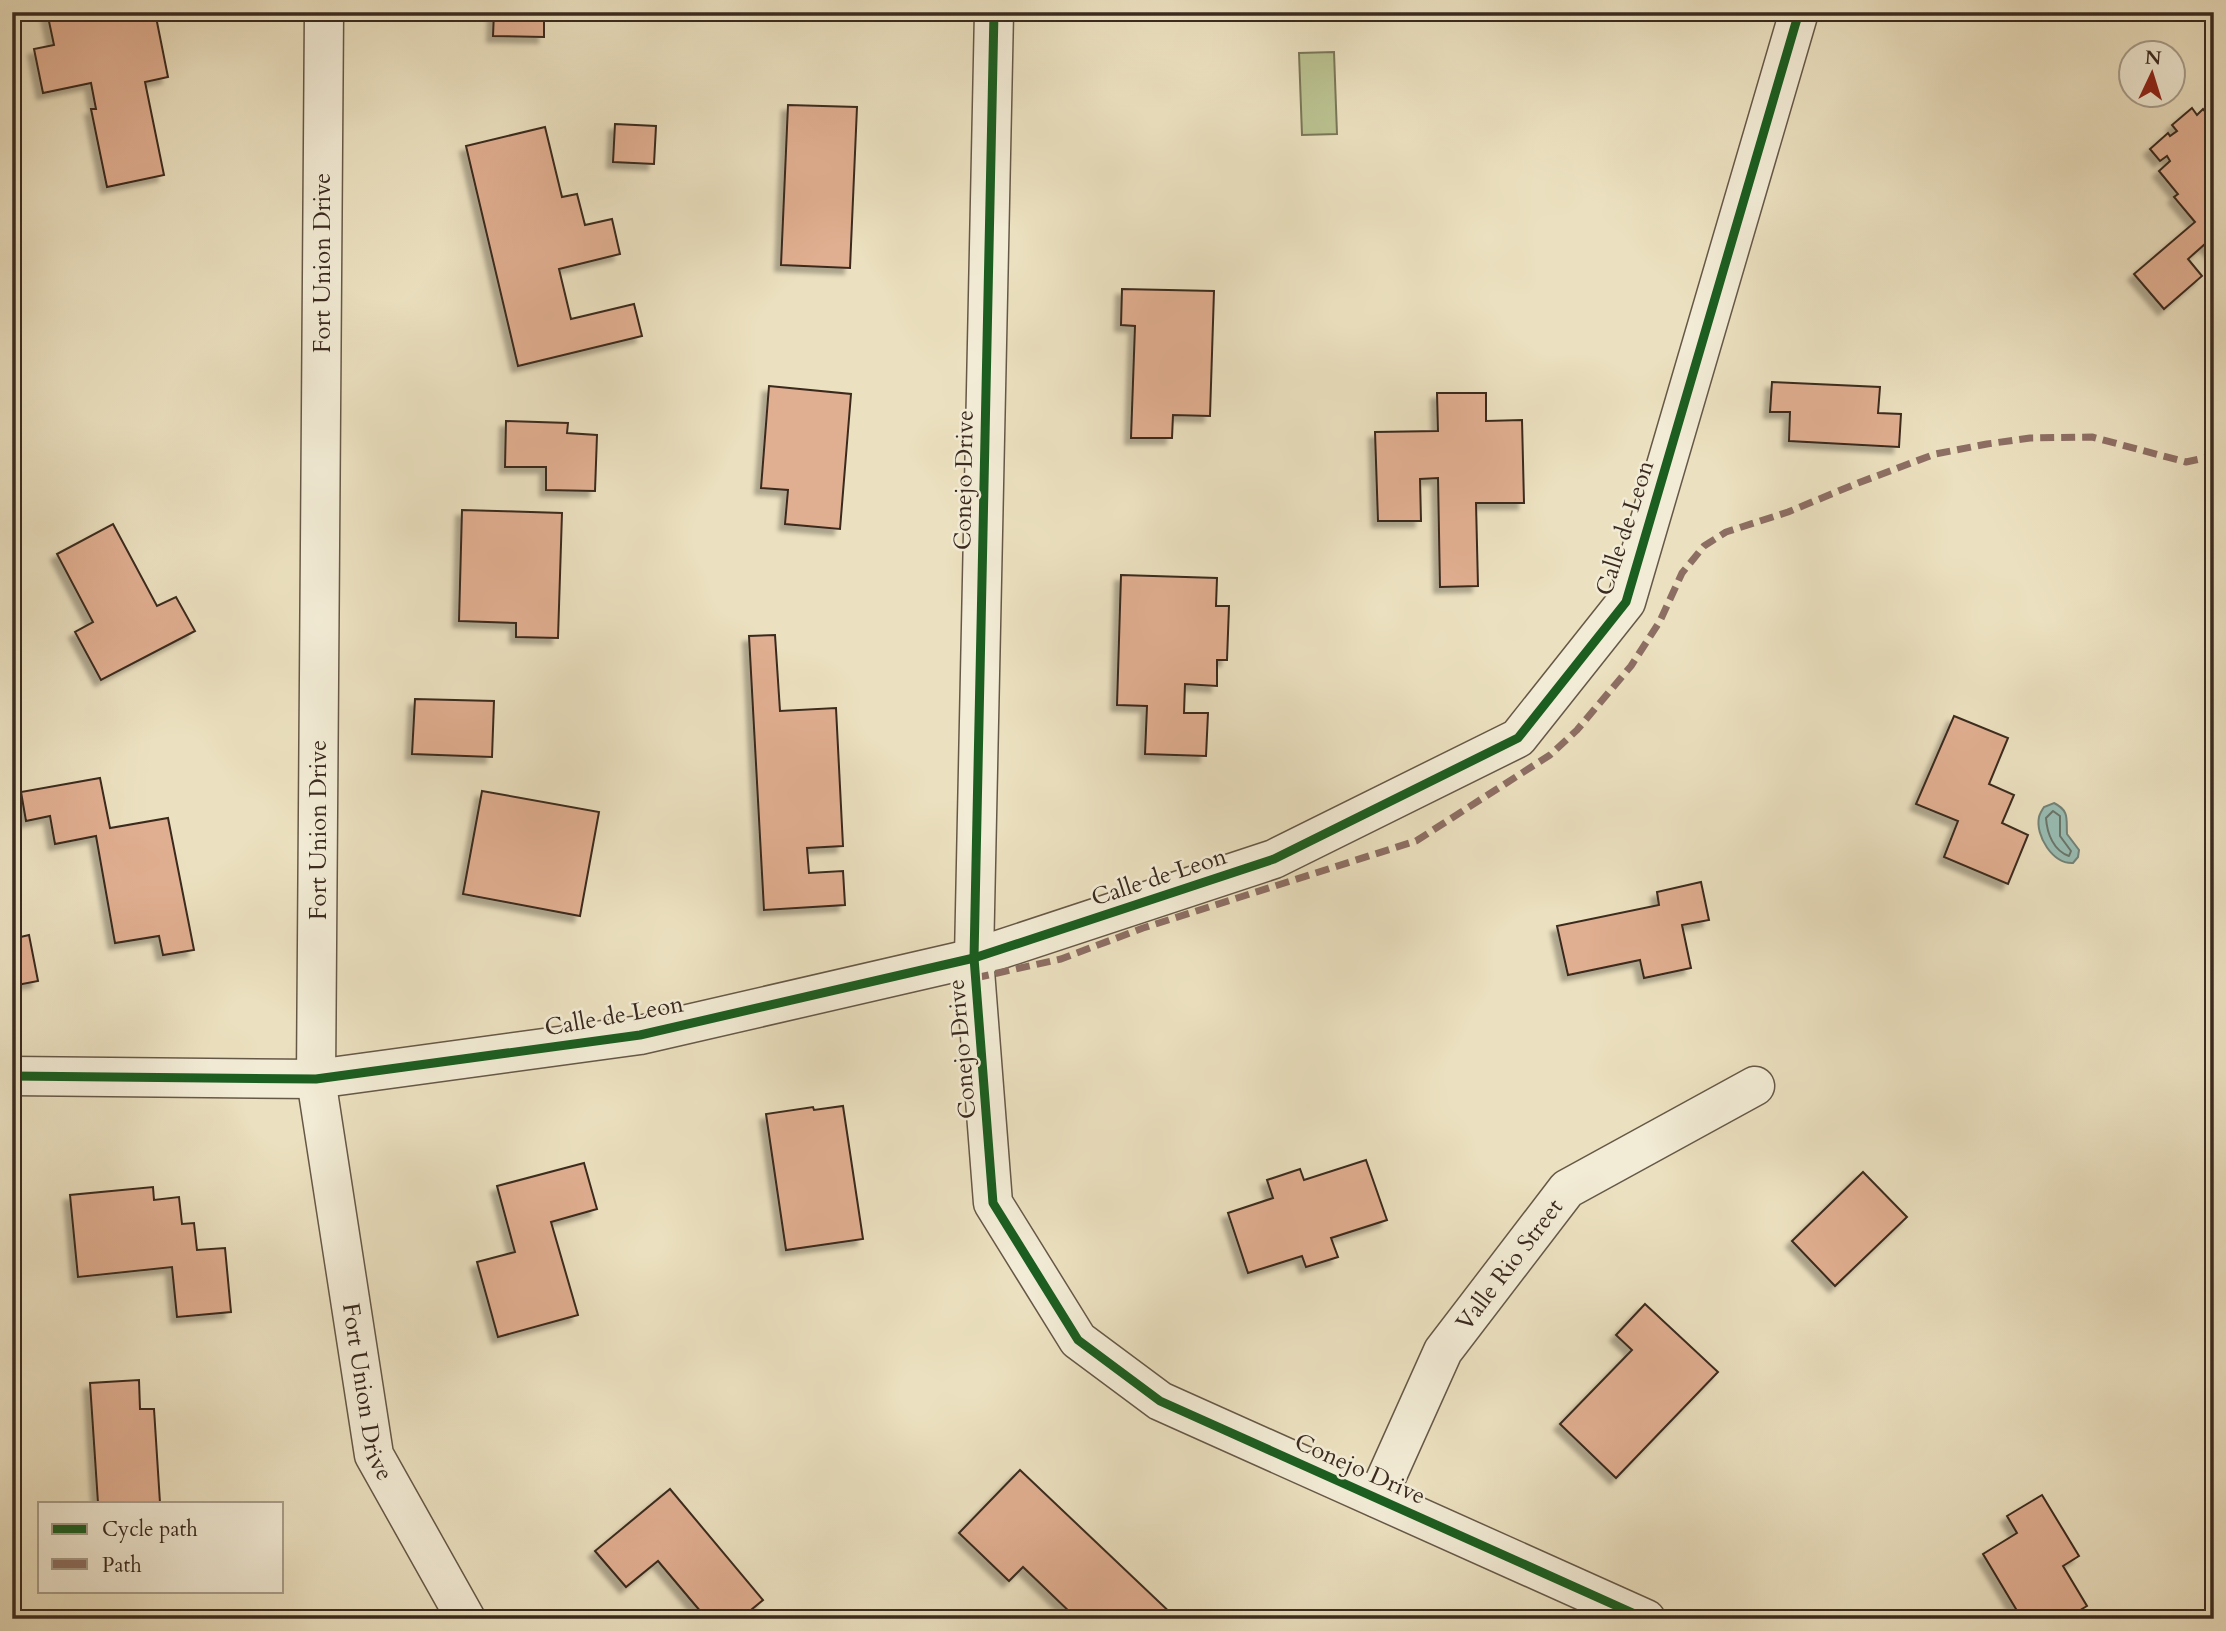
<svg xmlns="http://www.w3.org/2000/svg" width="2226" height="1631" viewBox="0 0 2226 1631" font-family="Cardo,serif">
	<defs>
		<filter id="shadow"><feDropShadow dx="-6" dy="6" stdDeviation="2" flood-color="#0004"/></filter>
	</defs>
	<rect width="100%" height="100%" fill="#ebe0bf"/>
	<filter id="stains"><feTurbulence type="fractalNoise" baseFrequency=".00286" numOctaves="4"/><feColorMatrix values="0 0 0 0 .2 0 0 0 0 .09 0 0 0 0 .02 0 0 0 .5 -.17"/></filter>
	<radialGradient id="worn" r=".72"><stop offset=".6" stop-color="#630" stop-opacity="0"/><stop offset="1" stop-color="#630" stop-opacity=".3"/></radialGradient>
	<path fill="#bac190" stroke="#7a7658" stroke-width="2" d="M1334 52 1337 134 1302 135 1299 53Z"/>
	<path fill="#98bdb4" stroke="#728278" stroke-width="2" d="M2054 803C2070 811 2066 819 2067 834L2079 850 2078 857 2073 863C2053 864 2035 836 2039 817 2040 813 2042 810 2044 807Z"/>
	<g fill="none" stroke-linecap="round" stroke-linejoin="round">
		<path stroke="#69746a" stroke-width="2" d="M2053 811 2060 816V836L2071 851 2069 856C2054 851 2047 834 2046 818Z"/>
	</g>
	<g fill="#e0ae90" stroke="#3a2a1f" stroke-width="2" filter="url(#shadow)">
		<path d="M47 12H155L168 77 145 82 164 175 107 187 91 109H96L91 83 43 93 34 49 54 45Z"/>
		<path d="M494 12H544V37L493 36Z"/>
		<path d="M788 105 857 107 850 268 781 265Z"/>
		<path d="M2192 108 2197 115 2203 109 2214 122V254L2205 244 2188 259 2202 276 2164 309 2134 274 2195 222 2174 197 2178 194 2159 171 2170 161 2167 156 2160 161 2150 149 2168 133 2170 136 2177 131 2172 125Z"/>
		<path d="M615 124 656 126 654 164 613 162Z"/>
		<path d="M545 127 562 197 577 194 585 225 612 219 620 254 559 269 571 319 634 304 642 336 518 366 466 146Z"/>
		<path d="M1122 289 1214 291 1210 416 1173 415 1172 438H1131L1135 326 1121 325Z"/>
		<path d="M1772 382 1880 387 1878 413 1901 414 1899 447 1789 441 1790 412H1770Z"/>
		<path d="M769 386 851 394 840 529 785 524 788 490 761 488Z"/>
		<path d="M1437 393H1486V421L1522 420 1524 503H1476L1478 586 1440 587 1438 478 1420 479 1421 521H1378L1375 432 1438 431Z"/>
		<path d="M506 421 568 423 567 433 597 435 595 491 546 490V467H505Z"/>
		<path d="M462 510 562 513 558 638 516 637V623L459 621Z"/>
		<path d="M113 524 157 606 176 597 195 631 101 680 75 632 93 622 57 554Z"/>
		<path d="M1121 575 1217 578 1216 606H1229L1227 660H1217V686L1185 684 1184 713H1208L1206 756 1145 754 1147 706 1117 705Z"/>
		<path d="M775 635 780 711 836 708 843 846 807 848 809 873 843 871 845 905 764 910 749 636Z"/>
		<path d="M415 699 494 701 492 757 412 754Z"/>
		<path d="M1954 716 2008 738 1989 784 2014 795 2002 823 2028 835 2008 884 1944 857 1958 821 1916 804Z"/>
		<path d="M100 778 110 828 168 818 194 950 163 955 159 936 115 943 96 836 55 844 50 816 26 821 21 792Z"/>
		<path d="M482 791 599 812 580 916 463 894Z"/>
		<path d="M1701 882 1709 920 1682 925 1691 968 1644 978 1640 960 1568 975 1557 926 1659 905 1657 892Z"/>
		<path d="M29 935 38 981 12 986V939Z"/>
		<path d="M843 1106 863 1239 786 1250 766 1114 813 1107 814 1110Z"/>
		<path d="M1366 1160 1387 1220 1331 1238 1338 1257 1306 1267 1302 1256 1248 1273 1228 1213 1273 1198 1267 1180 1300 1169 1304 1180Z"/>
		<path d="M584 1163 597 1209 551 1222 578 1315 498 1337 477 1262 515 1252 497 1186Z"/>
		<path d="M1863 1172 1907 1217 1835 1286 1792 1241Z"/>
		<path d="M153 1187 154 1200 179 1197 182 1224 194 1223 197 1250 225 1248 231 1312 177 1317 172 1267 78 1277 70 1195Z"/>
		<path d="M1645 1304 1718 1372 1616 1478 1560 1424 1632 1350 1616 1335Z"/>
		<path d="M139 1380 140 1409H154L160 1503H98L90 1383Z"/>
		<path d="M1020 1470 1177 1619H1071L1074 1616 1023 1567 1009 1581 959 1533Z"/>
		<path d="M670 1489 763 1600 740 1619H693L701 1612 658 1561 626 1587 595 1551Z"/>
		<path d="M2042 1495 2079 1556 2063 1566 2087 1606 2065 1619H2022L1983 1554 2017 1533 2007 1516Z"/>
		<path d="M1350 1611 1364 1619H1346Z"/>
	</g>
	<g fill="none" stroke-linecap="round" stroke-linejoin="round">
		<g stroke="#665847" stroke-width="41">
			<g id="minor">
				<path id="s1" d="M324 12 316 1079 374 1455 466 1619"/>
				<path d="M994 12 974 958 993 1203 1078 1340 1160 1401 1646 1619"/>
				<path d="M12 1076 316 1079 640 1035 974 958 1274 859 1518 738 1626 602 1799 12"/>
				<path id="s2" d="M1377 1498 1443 1351 1567 1189 1755 1086"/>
			</g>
		</g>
		<use href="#minor" stroke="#f2ebd5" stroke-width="38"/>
		<path stroke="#8d6e63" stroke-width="7" stroke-dasharray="14 7" stroke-linecap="butt" d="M975 978 1061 959 1143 928 1416 841 1550 755 1577 730 1631 666 1660 621 1682 573 1704 546 1726 532 1788 512 1858 483 1935 454 1987 444 2030 438 2092 437 2186 462 2214 456"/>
		<g stroke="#f2ebd5" stroke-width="13">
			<g id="cycleway">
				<path d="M994 12 974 958 993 1203 1078 1340 1160 1401 1646 1619"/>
				<path d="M12 1076 316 1079 640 1035 974 958 1274 859 1518 738 1626 602 1799 12"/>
			</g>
		</g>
		<use href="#cycleway" stroke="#1b5e20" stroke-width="9"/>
	</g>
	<g text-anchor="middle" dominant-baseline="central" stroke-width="5" stroke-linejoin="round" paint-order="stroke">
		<g font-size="24" fill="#3a2a1f" stroke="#f2ebd5">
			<text transform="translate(322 263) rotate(-90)">Fort Union Drive</text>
			<text transform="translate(964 480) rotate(-89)">Conejo Drive</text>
			<text transform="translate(1625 528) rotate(-72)">Calle de Leon</text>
			<text transform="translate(318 830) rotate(-90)">Fort Union Drive</text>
			<text transform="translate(1159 877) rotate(-18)">Calle de Leon</text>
			<text transform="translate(614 1016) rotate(-10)">Calle de Leon</text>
			<text transform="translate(962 1049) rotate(-95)">Conejo Drive</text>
			<text stroke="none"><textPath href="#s2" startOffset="270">Valle Rio Street</textPath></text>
			<text stroke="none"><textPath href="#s1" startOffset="1384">Fort Union Drive</textPath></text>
			<text transform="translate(1360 1469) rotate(24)">Conejo Drive</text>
		</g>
	</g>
	<rect width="2226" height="1631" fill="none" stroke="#ebe0bf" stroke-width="42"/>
	<rect x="14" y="14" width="2198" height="1603" fill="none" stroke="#3a2a1f" stroke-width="3.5"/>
	<rect x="21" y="21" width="2184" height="1589" fill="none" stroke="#3a2a1f" stroke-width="2"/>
	<rect x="38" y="1502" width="245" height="91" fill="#f2ebd5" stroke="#a89e8c" stroke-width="2"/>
	<rect x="52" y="1524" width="35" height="10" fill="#1b5e20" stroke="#a89e8c" stroke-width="2"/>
	<text x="102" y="1536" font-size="21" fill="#3a2a1f">Cycle path</text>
	<rect x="52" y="1559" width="35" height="10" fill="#8d6e63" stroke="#a89e8c" stroke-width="2"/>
	<text x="102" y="1572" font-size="21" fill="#3a2a1f">Path</text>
	<g transform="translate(2152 74) rotate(4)"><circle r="33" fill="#f2ebd5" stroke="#a89e8c" stroke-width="2"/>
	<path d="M0-5L12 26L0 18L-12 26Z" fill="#8f2418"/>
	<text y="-10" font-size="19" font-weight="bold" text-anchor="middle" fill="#3a2a1f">N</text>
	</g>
	<rect width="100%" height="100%" filter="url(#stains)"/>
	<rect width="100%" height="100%" fill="url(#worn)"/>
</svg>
